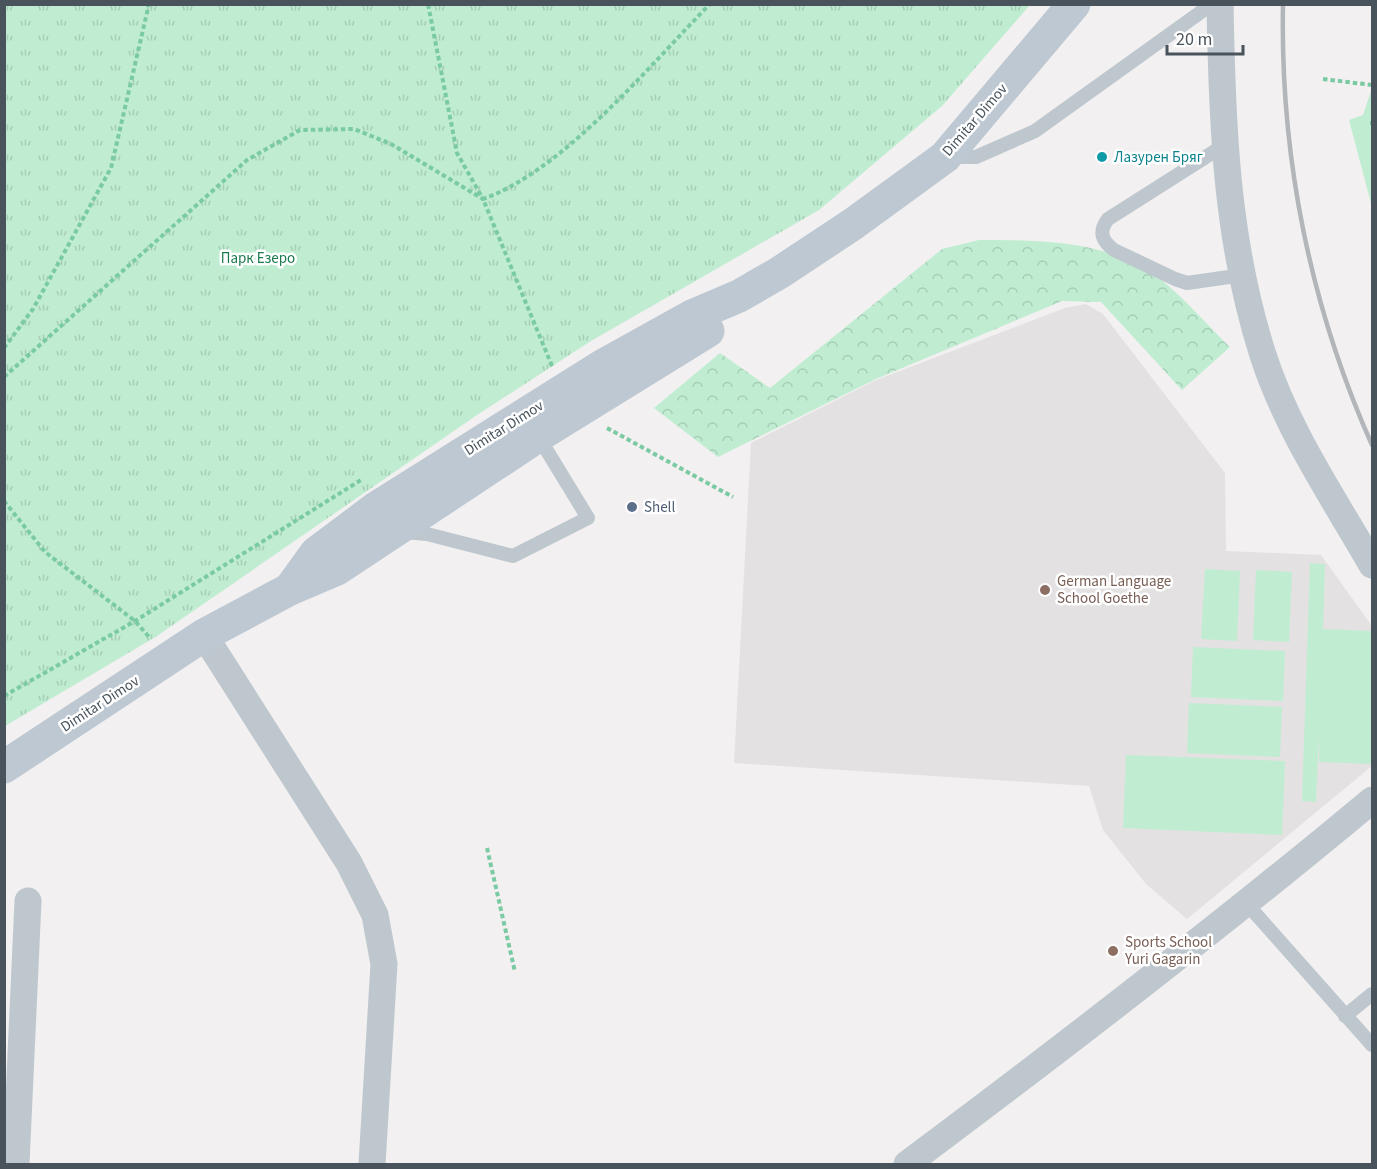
<svg xmlns="http://www.w3.org/2000/svg" width="1377" height="1169" viewBox="0 0 1377 1169" font-family="'Source Sans 3',sans-serif">
	<defs>
		<pattern id="grass-tufts" width="24" height="20" patternUnits="userSpaceOnUse" patternTransform="scale(1.5)"><rect width="24" height="20" fill="#c0edd2"/><path d="M3 7l-1-3M5 7V3M7 7l1-3M15 17l-1-3M17 17v-4M19 17l1-3" fill="none" stroke="#a6cdb7"/></pattern>
		<pattern id="forest-crowns" width="20" height="18" patternUnits="userSpaceOnUse" patternTransform="scale(1.5)"><rect width="20" height="18" fill="#c0edd2"/><path d="M2 6a3 3 0 1 1 6 0M12 15a3 3 0 1 1 6 0" fill="none" stroke="#a6cdb7"/></pattern>
	</defs>
	<rect width="100%" height="100%" fill="#f2f0f0"/>
	<path fill="#e3e1e1" d="M1086 304 1103 314 1225 473 1226 551 1321 555 1372 626V766L1187 919 1146 884 1103 830 1089 786 734 763 751 443 876 380 1065 308Z"/>
	<path fill="url(#grass-tufts)" d="M4 5 5 4 1030 5 942 106 819 210 591 341 477 415 157 636 5 726Z"/>
	<path fill="url(#forest-crowns)" d="M979 240C1041 240 1114 240 1164 282 1188 302 1208 326 1230 347L1182 390 1101 302 1062 301 876 379 718 457 654 408 720 353 770 388 942 249Z"/>
	<g fill="#c0edd2">
		<path d="M1372 88V207L1349 120 1363 115Z"/>
		<path d="M1310 563 1325 564 1323 629 1372 631V764L1319 762V731L1316 802 1302 801Z"/>
		<path d="M1205 569 1240 571 1237 641 1201 639Z"/>
		<path d="M1256 570 1292 572 1289 642 1253 640Z"/>
		<path d="M1193 647 1285 651 1283 701 1191 697Z"/>
		<path d="M1189 703 1282 707 1280 757 1187 753Z"/>
		<path d="M1126 755 1285 761 1282 835 1123 828Z"/>
	</g>
	<g fill="none" stroke-linecap="round" stroke-linejoin="round">
		<g stroke="#7acaa3" stroke-width="4" stroke-dasharray="4.5 3" stroke-linecap="butt">
			<path d="M1323 79 1372 85"/>
			<path d="M1372 121V125"/>
			<path d="M4 348 33 309 111 168 149 4"/>
			<path d="M552 366 483 199C564 170 649 66 710 4"/>
			<path d="M4 377 247 160 300 130 354 129 391 144 483 199 457 153 428 4"/>
			<path d="M607 428 733 497"/>
			<path d="M4 501 45 552 135 621 150 638"/>
			<path d="M4 696 135 621 361 480"/>
			<path d="M487 848 515 972"/>
		</g>
		<g stroke="#bec7ce" stroke-width="14">
			<path d="M1223 146 1108 219C1098 232 1102 241 1114 250L1175 279 1187 283 1243 275"/>
			<path d="M948 157H976L1035 131 1212 4"/>
			<path d="M404 532 427 534 513 556 588 518 538 436"/>
			<path d="M1247 904 1372 1045"/>
			<path d="M1345 1016 1372 994"/>
		</g>
		<g stroke="#bec7ce" stroke-width="27">
			<path d="M1220 4C1222 124 1226 240 1263 355 1287 430 1333 497 1372 565"/>
			<path d="M204 635 349 863 375 915 384 964 372 1164"/>
			<path d="M16 1164 28 901"/>
			<path d="M907 1164C1065 1046 1221 926 1372 800"/>
		</g>
		<g stroke="#bec8d2" stroke-width="33">
			<path d="M290 589 316 553 376 508 602 366 692 316 739 296 779 273 853 224 945 157 1074 4"/>
			<path d="M4 767 204 635 290 589 337 569 538 436 708 331"/>
		</g>
		<path stroke="#b2b5b9" stroke-width="4.5" d="M1283 4C1280 156 1310 306 1372 445"/>
	</g>
	<circle fill="#0f9aa8" stroke="#fff" stroke-width="2" cx="1102" cy="157" r="6"/>
	<circle fill="#5c6f8a" stroke="#fff" stroke-width="2" cx="632" cy="507" r="6"/>
	<g fill="#8d6e63" stroke="#fff" stroke-width="2">
		<circle cx="1045" cy="590" r="6"/>
		<circle cx="1113" cy="951" r="6"/>
	</g>
	<g text-anchor="middle" dominant-baseline="central" stroke-width="5" stroke-linejoin="round" paint-order="stroke">
		<g font-size="15" fill="#48535c" stroke="#fff">
			<text transform="translate(975 120) rotate(-49)">Dimitar Dimov</text>
			<text transform="translate(504 428) rotate(-32)">Dimitar Dimov</text>
			<text transform="translate(100 704) rotate(-33)">Dimitar Dimov</text>
		</g>
		<g font-size="15" fill="#0d838f" stroke="#fff" text-anchor="start">
			<text x="1114" y="157">Лазурен Бряг</text>
		</g>
		<g font-size="15" fill="#1b7b4c" stroke="#fff">
			<text x="258" y="258">Парк Езеро</text>
		</g>
		<g font-size="15" fill="#4e5e75" stroke="#fff" text-anchor="start">
			<text x="644" y="507">Shell</text>
		</g>
		<g font-size="15" fill="#785e54" stroke="#fff" text-anchor="start">
			<text x="1057" y="581">German Language<tspan x="1057" dy="17">School Goethe</tspan></text>
			<text x="1125" y="942">Sports School<tspan x="1125" dy="17">Yuri Gagarin</tspan></text>
		</g>
	</g>
	<rect width="1377" height="1169" fill="none" stroke="#48535c" stroke-width="12"/>
	<path d="M1167 45v9h76v-9" fill="none" stroke="#48535c" stroke-width="3"/>
	<text x="1176" y="45" font-size="18" fill="#48535c" stroke="#ffffff" stroke-width="4.5" paint-order="stroke">20 m</text>
</svg>
